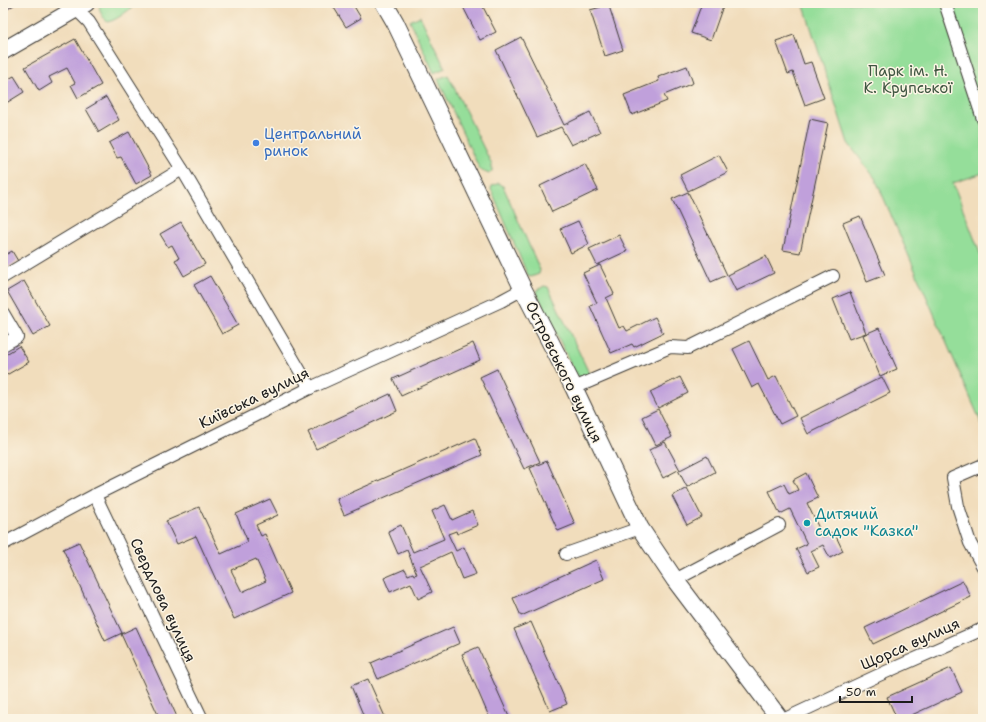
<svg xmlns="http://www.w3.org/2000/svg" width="986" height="722" viewBox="0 0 986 722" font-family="'Shantell Sans',sans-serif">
	<rect width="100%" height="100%" fill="#fcf5e5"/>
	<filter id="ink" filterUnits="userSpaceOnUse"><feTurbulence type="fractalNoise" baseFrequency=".025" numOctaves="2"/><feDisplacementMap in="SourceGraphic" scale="8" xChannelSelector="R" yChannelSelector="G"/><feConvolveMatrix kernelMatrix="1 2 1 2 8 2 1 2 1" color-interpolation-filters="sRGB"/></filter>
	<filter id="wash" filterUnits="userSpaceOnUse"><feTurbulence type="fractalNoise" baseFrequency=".012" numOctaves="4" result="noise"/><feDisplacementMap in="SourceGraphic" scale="16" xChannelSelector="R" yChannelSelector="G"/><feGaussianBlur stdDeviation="0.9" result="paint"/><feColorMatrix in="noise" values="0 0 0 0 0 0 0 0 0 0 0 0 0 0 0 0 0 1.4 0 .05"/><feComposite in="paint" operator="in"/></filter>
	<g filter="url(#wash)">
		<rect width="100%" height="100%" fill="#f1ddbc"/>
		<g fill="#95de9a" stroke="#587d5b">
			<path d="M100 3H135L134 6C127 11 116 21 107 22 102 16 98 10 100 3Z"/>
			<path d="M803 3H983V173L953 183 983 261V427L875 178 848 143Z"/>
			<path d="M420 16 445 68 434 73 410 21Z"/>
			<path d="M448 75 492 165V171L489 174 480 170 438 79Z"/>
			<path d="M499 183 503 186 540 270 539 274 531 277 528 276 491 189 492 186Z"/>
			<path d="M544 286 548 287 589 373 586 378H580L576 375 536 291Z"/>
		</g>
		<g id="blocks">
			<g fill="#c0a0db" fill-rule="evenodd">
				<path d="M3 3H17L3 12Z"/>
				<path d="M331 3H352L361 18 346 27Z"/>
				<path d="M461 3H481L496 32 480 40Z"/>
				<path d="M599 3H616L609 6 623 50 605 56 590 10 601 7Z"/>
				<path d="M702 3H724L711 40 691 33Z"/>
				<path d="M794 35 804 64 811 62 824 98 805 105 793 72 788 74 776 41Z"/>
				<path d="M521 37 564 125 590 112 600 132 571 145 561 127 537 137 496 50Z"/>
				<path d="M75 39 101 85 78 98 71 85 75 83 67 68 49 77 52 83 39 91 25 67Z"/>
				<path d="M687 66 693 83 664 95 667 101 632 115 624 95 659 81 658 77Z"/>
				<path d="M14 76 24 92 3 105V82Z"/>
				<path d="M106 97 119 120 99 132 86 109Z"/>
				<path d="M810 119 828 123 800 253 783 250Z"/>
				<path d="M129 132 152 175 136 184 121 157 117 158 109 143Z"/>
				<path d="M719 155 728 172 688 191 680 175Z"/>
				<path d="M585 164 598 190 552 212 540 186Z"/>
				<path d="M688 192 727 275 711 282 672 199Z"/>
				<path d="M860 216 885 275 867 282 843 223Z"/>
				<path d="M578 221 589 244 571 253 560 229Z"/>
				<path d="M181 222 205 264 184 276 175 260 179 258 172 245 168 247 160 234Z"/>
				<path d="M619 235 627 251 597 265 589 249Z"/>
				<path d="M3 247 7 254 12 251 18 261 3 270Z"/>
				<path d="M766 256 774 273 736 291 728 275Z"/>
				<path d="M600 265 614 294 606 298 619 328 624 326 627 331 655 317 663 333 634 347 632 344 611 353 590 306 597 303 583 273Z"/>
				<path d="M210 276 238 325 222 334 194 285Z"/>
				<path d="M24 281 50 326 33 336 7 291Z"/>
				<path d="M850 292 866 333 849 339 833 299Z"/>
				<path d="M879 328 897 369 880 376 863 335Z"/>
				<path d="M749 341 768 380 776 376 796 416 780 424 759 384 752 388 733 349Z"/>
				<path d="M473 343 480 360 401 396 393 379Z"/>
				<path d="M19 346 29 362 3 377V356Z"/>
				<path d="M497 369 540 462 524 469 480 377Z"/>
				<path d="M680 377 688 393 658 408 650 392Z"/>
				<path d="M882 377 890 393 808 434 800 418Z"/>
				<path d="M390 394 397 411 316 449 308 432Z"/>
				<path d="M658 409 672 437 656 445 642 417Z"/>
				<path d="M475 438 482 455 344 515 337 499Z"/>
				<path d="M665 442 680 470 707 456 715 472 687 487 678 470 663 478 649 450Z"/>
				<path d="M547 461 575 524 558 531 530 468Z"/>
				<path d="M806 473 818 498 807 503 823 537 834 532 843 551 830 558 823 545 811 551 819 567 808 572 796 549 807 544 790 509 780 514 769 491 784 484 789 494 798 490 793 480Z"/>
				<path d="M687 488 702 517 687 525 672 496Z"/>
				<path d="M270 499 278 515 256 525 261 536 265 534 291 593 234 619 196 536 177 544 166 521 199 507 221 554 248 542 236 514ZM256 559 266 581 242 592 231 570Z"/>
				<path d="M445 505 452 520 472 511 478 525 457 534 456 531 448 534 456 551 464 547 476 574 462 579 451 552 420 566 432 592 418 599 411 583 390 592 384 578 405 569 408 575 413 573 414 575 417 574 407 550 398 554 388 531 401 525 413 552 444 539 432 511Z"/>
				<path d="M79 542 122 633 105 641 63 549Z"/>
				<path d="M596 560 604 579 521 616 513 598Z"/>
				<path d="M963 581 971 597 873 644 865 628Z"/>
				<path d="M531 622 567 704 550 711 514 629Z"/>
				<path d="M136 627 178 719H160L121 634Z"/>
				<path d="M453 627 460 643 378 679 371 663Z"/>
				<path d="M478 647 510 719H490L462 654Z"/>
				<path d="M951 668 962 692 903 719H897L887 697Z"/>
				<path d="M368 679 386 719H365L351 686Z"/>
			</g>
		</g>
	</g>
	<g filter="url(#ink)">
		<use href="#blocks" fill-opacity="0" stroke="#3c3934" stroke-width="1"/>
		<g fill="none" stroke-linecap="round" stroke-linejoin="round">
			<g stroke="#3c3934" stroke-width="14">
				<g id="street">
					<path d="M945 3 983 119"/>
					<path d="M71 4 89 22 182 169 310 388"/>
					<path d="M3 277 182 169"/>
					<path d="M3 313 17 337 3 345"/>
					<path d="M574 388 670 347 688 348 833 276"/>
					<path d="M983 465 953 478 958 506 970 543 983 567"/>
					<path d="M95 495 202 719"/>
					<path d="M3 544 95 495 310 388 501 301 523 289"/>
					<path d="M566 554 640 528"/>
					<path d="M675 580 779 525"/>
					<path d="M785 719 879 675 983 629"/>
				</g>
			</g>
			<g stroke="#3c3934" stroke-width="19">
				<g id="secondary">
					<path d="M384 3 395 22 523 289 574 388 640 528 675 580 780 719"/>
					<path d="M3 51 86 3"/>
				</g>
			</g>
			<use href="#street" stroke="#fff" stroke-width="12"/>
			<use href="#secondary" stroke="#fff" stroke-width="17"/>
		</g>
	</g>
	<circle fill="#3f7fe0" stroke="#fcf5e5" stroke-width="1.5" cx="256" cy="143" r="4"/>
	<circle fill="#0f9aa8" stroke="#fcf5e5" stroke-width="1.5" cx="807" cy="523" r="4"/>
	<g text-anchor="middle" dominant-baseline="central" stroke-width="3" stroke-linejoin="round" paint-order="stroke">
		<g font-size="15" fill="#405642" stroke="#fcf5e5">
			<text x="908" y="71">Парк ім. Н.<tspan x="908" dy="17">К. Крупської</tspan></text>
		</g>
		<g font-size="15" fill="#366cbe" stroke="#fcf5e5" text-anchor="start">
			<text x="264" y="134">Центральний<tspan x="264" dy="17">ринок</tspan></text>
		</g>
		<g font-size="15" fill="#1c1c1c" stroke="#fcf5e5">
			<text transform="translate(564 372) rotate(64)">Островського вулиця</text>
			<text transform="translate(254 398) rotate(-26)">Київська вулиця</text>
			<text transform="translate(163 600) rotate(65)">Свердлова вулиця</text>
			<text transform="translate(910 644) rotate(-24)">Щорса вулиця</text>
		</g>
		<g font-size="15" fill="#0d838f" stroke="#fcf5e5" text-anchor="start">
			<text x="815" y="514">Дитячий<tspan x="815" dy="17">садок "Казка"</tspan></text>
		</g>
	</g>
	<rect width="986" height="722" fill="none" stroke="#fcf5e5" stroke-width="16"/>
	<path d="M840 696v6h72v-6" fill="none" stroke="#1c1c1c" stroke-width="2"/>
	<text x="846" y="696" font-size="12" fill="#1c1c1c" stroke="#fcf5e5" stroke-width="3" paint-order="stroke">50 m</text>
</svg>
